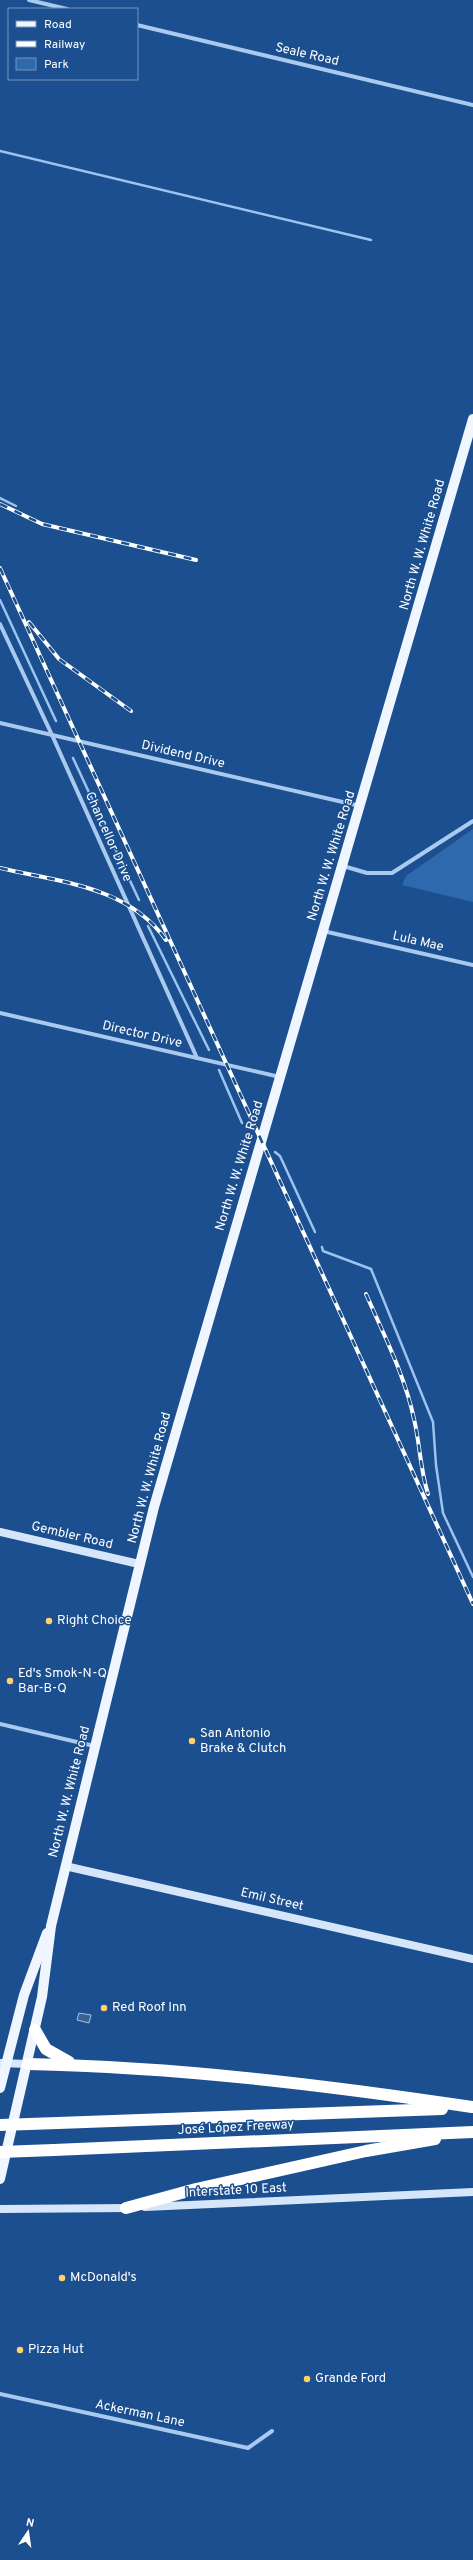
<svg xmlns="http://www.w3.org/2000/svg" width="473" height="2560" viewBox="0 0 473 2560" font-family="Overpass,sans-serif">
	<rect width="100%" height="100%" fill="#1b4f8f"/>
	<path fill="#2e69ad" d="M473 829V902L402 885 406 876Z"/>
	<path fill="#3c6290" stroke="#9cc4f0" d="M79 2013 91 2015 89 2023 77 2020Z"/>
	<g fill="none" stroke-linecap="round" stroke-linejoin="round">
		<g stroke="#9cc4f0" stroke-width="2.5">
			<path d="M0 151 371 240"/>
			<path d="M0 498 16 506"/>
			<path d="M0 600 56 721"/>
			<path d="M73 758 139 900"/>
			<path d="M148 926 209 1050"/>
			<path d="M219 1070 242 1123"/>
			<path d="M275 1152 280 1156 315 1232"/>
			<path d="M322 1247 323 1251 371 1269 433 1422 436 1465 443 1513 473 1577"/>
		</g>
		<g stroke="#a9c9ee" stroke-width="4">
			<path d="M29 0 67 9"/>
			<path d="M137 25 473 105"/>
			<path d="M0 624 52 735 197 1058"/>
			<path d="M0 723 360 806"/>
			<path d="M343 866 367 873H392L473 821"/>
			<path d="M323 931 473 965"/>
			<path d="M0 1013 280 1077"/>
			<path d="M0 1724 94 1746"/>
			<path d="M0 2394 248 2448 272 2431"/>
		</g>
		<g stroke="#d6e6fa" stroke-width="8">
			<path d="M0 1532 139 1564"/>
			<path d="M65 1866 473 1959"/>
			<path d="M0 2063 28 2064"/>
			<path d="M145 2207 473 2192"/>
			<path d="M0 2209 131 2208"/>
		</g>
		<g stroke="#f0f6ff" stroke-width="10">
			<path d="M0 2088 24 1995 47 1933"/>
			<path d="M0 2179 42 1997 51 1926 154 1507 473 419"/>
		</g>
		<g stroke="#fff" stroke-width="12">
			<path d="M35 2030 46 2049 69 2062"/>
			<path d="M28 2064C177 2067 325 2085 472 2107"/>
			<path d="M58 2123 442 2109"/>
			<path d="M54 2150 473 2132"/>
			<path d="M126 2208 196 2189 366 2151 435 2139"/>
		</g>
		<g stroke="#fff" stroke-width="4">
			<g id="rail">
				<path d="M0 504 42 524 196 560"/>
				<path d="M0 568 473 1604"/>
				<path d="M29 622 59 659 131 711"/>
				<path d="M0 868C59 882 128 886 166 940"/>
				<path d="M366 1294C384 1335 405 1376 414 1419 420 1444 420 1469 428 1494"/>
			</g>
		</g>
		<use href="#rail" stroke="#1b4f8f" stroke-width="2.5" stroke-dasharray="8" stroke-linecap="butt"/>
		<g stroke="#fff" stroke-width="12">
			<path d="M0 2125 58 2123"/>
			<path d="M0 2152 54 2150"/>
		</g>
	</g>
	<g fill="#ffd166" stroke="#1b4f8f" stroke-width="1.5">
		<circle cx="49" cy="1621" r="4"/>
		<circle cx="10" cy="1681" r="4"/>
		<circle cx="192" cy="1741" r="4"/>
		<circle cx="104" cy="2008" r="4"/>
		<circle cx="62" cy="2278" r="4"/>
		<circle cx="20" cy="2350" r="4"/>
		<circle cx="307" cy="2379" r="4"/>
	</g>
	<g text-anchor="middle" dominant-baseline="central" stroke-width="3" stroke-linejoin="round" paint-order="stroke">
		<g font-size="13" fill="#fff" stroke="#1b4f8f">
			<text transform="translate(307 55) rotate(13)">Seale Road</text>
			<text transform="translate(423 545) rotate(-74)">North W. W. White Road</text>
			<text transform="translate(183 755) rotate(13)">Dividend Drive</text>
			<text transform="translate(108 837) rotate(66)">Chancellor Drive</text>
			<text transform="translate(332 856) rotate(-73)">North W. W. White Road</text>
			<text transform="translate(418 942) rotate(13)">Lula Mae</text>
			<text transform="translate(142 1035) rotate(13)">Director Drive</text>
			<text transform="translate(240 1166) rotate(-73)">North W. W. White Road</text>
			<text transform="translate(150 1478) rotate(-75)">North W. W. White Road</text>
			<text transform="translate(72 1536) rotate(13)">Gembler Road</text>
			<text transform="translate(70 1792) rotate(-76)">North W. W. White Road</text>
			<text transform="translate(272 1900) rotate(13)">Emil Street</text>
			<text transform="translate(236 2128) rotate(-3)">José López Freeway</text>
			<text transform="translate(236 2191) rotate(-3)">Interstate 10 East</text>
			<text transform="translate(140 2414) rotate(12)">Ackerman Lane</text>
		</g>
		<g font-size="13" fill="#fff" stroke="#1b4f8f" text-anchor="start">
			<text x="57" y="1621">Right Choice</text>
			<text x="18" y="1674">Ed's Smok-N-Q<tspan x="18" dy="15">Bar-B-Q</tspan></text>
			<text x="200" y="1734">San Antonio<tspan x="200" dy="15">Brake &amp; Clutch</tspan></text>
			<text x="112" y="2008">Red Roof Inn</text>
			<text x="70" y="2278">McDonald's</text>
			<text x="28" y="2350">Pizza Hut</text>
			<text x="315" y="2379">Grande Ford</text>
		</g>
	</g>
	<rect x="8" y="8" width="130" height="72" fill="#1b4f8f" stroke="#7695bc"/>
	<rect x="16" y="21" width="20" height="6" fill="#f0f6ff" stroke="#7695bc"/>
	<text x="44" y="28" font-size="12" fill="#ffffff">Road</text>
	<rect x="16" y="41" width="20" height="6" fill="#ffffff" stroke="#7695bc"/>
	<text x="44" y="48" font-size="12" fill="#ffffff">Railway</text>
	<rect x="16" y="58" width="20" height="12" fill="#2e69ad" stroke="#7695bc"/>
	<text x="44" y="68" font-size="12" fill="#ffffff">Park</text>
	<g transform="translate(28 2532) rotate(13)" stroke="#1b4f8f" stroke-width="3" paint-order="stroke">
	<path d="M0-3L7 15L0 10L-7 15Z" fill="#ffffff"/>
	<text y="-6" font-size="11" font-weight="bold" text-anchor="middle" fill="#ffffff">N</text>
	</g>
</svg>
